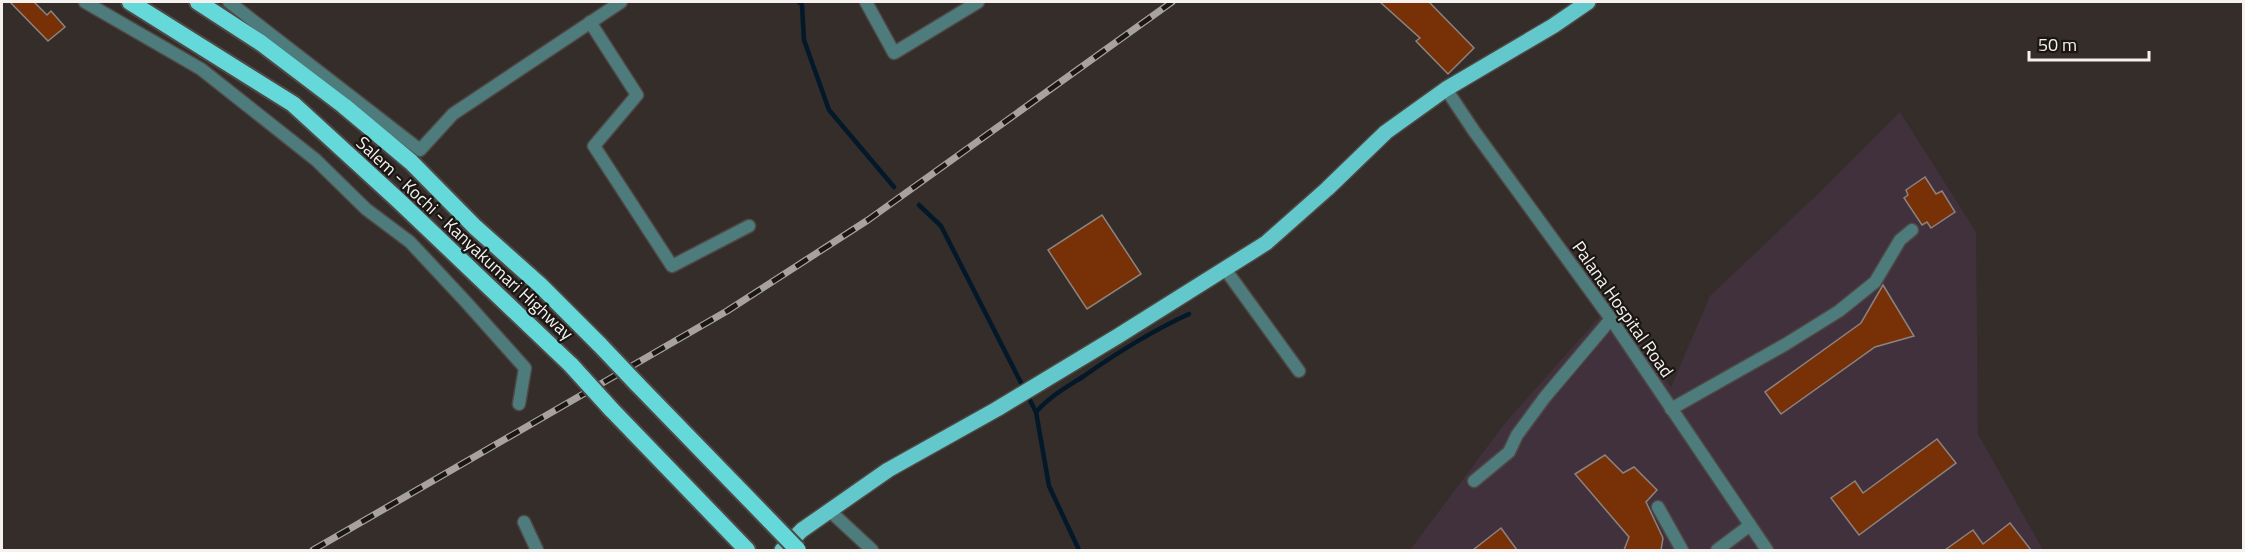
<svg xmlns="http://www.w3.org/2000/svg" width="2245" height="552" viewBox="0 0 2245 552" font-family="'Titillium Web',sans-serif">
	<rect width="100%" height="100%" fill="#342d29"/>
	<path fill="#40313d" d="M1900 112 1976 232 1978 434 2043 550H1410L1505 423 1612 303 1671 387 1710 296 1824 188Z"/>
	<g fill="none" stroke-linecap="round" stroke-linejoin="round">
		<g stroke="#03192a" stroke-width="4.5">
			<path d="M799 2 802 5 804 40 829 110 894 187"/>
			<path d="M919 205 941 226 1036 412 1049 486 1079 550"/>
			<path d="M1036 412C1050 396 1067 387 1084 376 1118 352 1152 331 1189 314"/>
		</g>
	</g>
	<g fill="#783007" stroke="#8c837f" stroke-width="1.5">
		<path d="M10 2H34L47 15 51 11 65 27 48 41Z"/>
		<path d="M1380 2H1429L1474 48 1448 74 1416 41 1420 38Z"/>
		<path d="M1925 177 1936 194 1942 191 1955 212 1931 228 1927 222 1922 225 1904 198 1908 195 1906 190Z"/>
		<path d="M1102 215 1141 274 1087 309 1048 250Z"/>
		<path d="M1883 285 1914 336 1875 347 1781 414 1765 392 1861 323Z"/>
		<path d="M1937 439 1956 463 1859 535 1831 498 1855 481 1863 493Z"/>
		<path d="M1605 455 1623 473 1634 467 1657 490 1646 502 1663 538 1661 550H1624L1629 537 1575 474Z"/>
		<path d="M2010 523 2031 550H1945L1973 530 1983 544Z"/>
		<path d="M1501 528 1517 550H1473Z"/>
	</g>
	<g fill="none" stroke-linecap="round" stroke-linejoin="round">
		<g stroke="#4f4845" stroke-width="15">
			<g id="minor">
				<path d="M85 2 201 69 316 160 366 209 410 242 466 302 525 368 519 404"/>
				<path d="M229 2 420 150 453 114 621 2"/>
				<path d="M866 2 894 53 978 2"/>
				<path d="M590 22 637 95 594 146 672 266 749 226"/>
				<path d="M1446 89 1474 131 1611 319 1767 550"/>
				<path d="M1225 269 1299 371"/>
				<path d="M1671 409 1786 344 1839 311 1875 282 1900 240 1912 230"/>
				<path d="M1474 481 1509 452 1517 435 1545 397 1611 319"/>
				<path d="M1658 507 1682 550"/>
				<path d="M524 522 537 550"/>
				<path d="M1717 550 1749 526"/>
			</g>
		</g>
		<g stroke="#4f4845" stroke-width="15">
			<path id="tertiary" d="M830 511 872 550"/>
		</g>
		<g stroke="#4f4845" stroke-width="18">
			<path id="primary" d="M782 550 802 530 888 470 997 409 1118 336 1266 243 1327 189 1386 132 1446 89 1553 26 1588 2"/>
		</g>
		<g stroke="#4f4845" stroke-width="20">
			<g id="trunk">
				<path d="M130 2 293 104 398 200 571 365"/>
				<path d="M198 2 261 43 344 106 411 162 475 227 540 285 600 345"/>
				<path d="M637 384 771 522"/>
				<path d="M611 409 747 550"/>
			</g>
		</g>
		<use href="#minor" stroke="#4e7c7d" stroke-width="12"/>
		<use href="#tertiary" stroke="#4e7c7d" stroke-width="12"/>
		<use href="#primary" stroke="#62c8cb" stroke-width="15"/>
		<use href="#trunk" stroke="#65d8da" stroke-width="16"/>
		<g stroke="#a7a29e" stroke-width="7">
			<path id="rail" d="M313 550 727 311 868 220 1172 2"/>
		</g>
		<use href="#rail" stroke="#191614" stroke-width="4.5" stroke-dasharray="14" stroke-linecap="butt"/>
		<g stroke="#4f4845" stroke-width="20" stroke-linecap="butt">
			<g id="trunk-bridge">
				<path d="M600 345 637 384"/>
				<path d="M571 365 611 409"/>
				<path d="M771 522 798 550"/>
			</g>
		</g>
		<use href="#trunk-bridge" stroke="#65d8da" stroke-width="16"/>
	</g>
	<g text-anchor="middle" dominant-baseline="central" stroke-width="4.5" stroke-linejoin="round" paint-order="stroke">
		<g font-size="18" fill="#f5f1ee" stroke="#191614">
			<text transform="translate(465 238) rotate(43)">Salem - Kochi - Kanyakumari Highway</text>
			<text transform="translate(1623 309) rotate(55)">Palana Hospital Road</text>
		</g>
	</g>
	<rect width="2245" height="552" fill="none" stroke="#f5f1ee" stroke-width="6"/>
	<path d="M2029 51v9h120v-9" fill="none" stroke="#f5f1ee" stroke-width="3"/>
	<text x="2038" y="51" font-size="18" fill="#f5f1ee" stroke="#191614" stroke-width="4.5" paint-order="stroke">50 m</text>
</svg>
